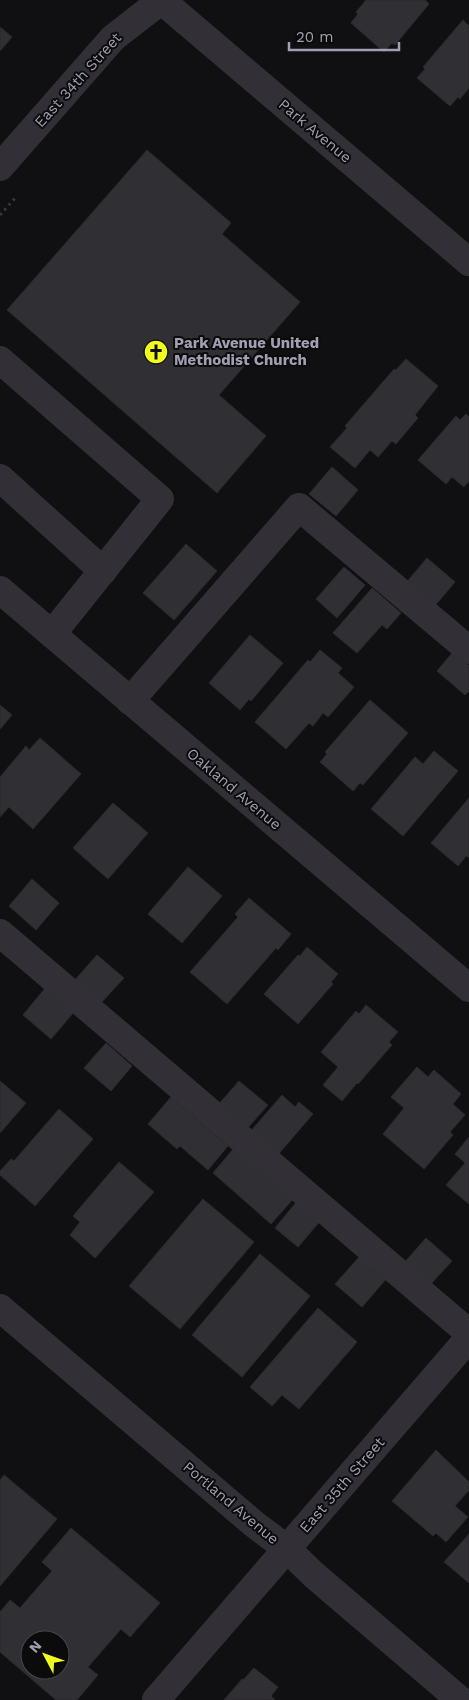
<svg xmlns="http://www.w3.org/2000/svg" width="469" height="1700" viewBox="0 0 469 1700" font-family="'Work Sans',sans-serif">
	<rect width="100%" height="100%" fill="#100f11"/>
	<g fill="#302f33" stroke="#2b292d" fill-rule="evenodd">
		<path d="M366 0H425L429 4 395 45 392 43 384 52 351 23 358 14 356 12Z"/>
		<path d="M463 20 469 26V88L460 99 458 97 450 106 417 78 425 69 423 67Z"/>
		<path d="M0 27 12 37 0 51Z"/>
		<path d="M147 150 231 223 222 234 300 302 219 395 266 436 217 493 7 310Z"/>
		<path d="M406 359 438 386 415 415 418 418 396 444 392 441 378 457 370 450 355 468 330 447 347 428 345 426 394 369 396 370Z"/>
		<path d="M466 414 469 417V481L464 487 452 477 446 484 418 460 456 416 460 420Z"/>
		<path d="M332 467 358 490 336 516 309 494Z"/>
		<path d="M186 544 217 571 174 620 143 593Z"/>
		<path d="M427 558 455 582 433 608 405 584Z"/>
		<path d="M344 567 365 585 337 618 316 599Z"/>
		<path d="M372 588 401 613 387 629 382 625 357 653 333 633Z"/>
		<path d="M250 635 283 663 251 701 249 699 240 710 209 683Z"/>
		<path d="M320 650 342 668 338 673 354 687 328 717 323 713 313 726 309 723 286 749 255 722 308 660 310 662Z"/>
		<path d="M453 652 469 666V691L465 695 437 671Z"/>
		<path d="M370 700 408 733 363 785 360 783 353 791 320 762 327 754 325 752Z"/>
		<path d="M0 705 12 715 0 729Z"/>
		<path d="M40 738 81 774 33 829 9 807 0 817V777L26 746 29 750Z"/>
		<path d="M434 751 458 771 403 836 371 809 415 757 423 764Z"/>
		<path d="M469 798V856L468 857 466 856 458 866 431 843Z"/>
		<path d="M113 803 148 833 108 879 73 848Z"/>
		<path d="M188 867 222 896 182 943 148 914Z"/>
		<path d="M32 879 59 903 36 930 9 906Z"/>
		<path d="M249 898 291 934 278 950 276 948 227 1004 190 972 238 917 235 914Z"/>
		<path d="M307 947 338 974 331 982 333 984 298 1024 264 994 298 955 300 956Z"/>
		<path d="M97 955 124 978 100 1004 74 981Z"/>
		<path d="M46 987 74 1012 51 1039 23 1015Z"/>
		<path d="M366 1005 398 1032 389 1042 392 1045 358 1084 357 1083 342 1101 323 1085 338 1067 321 1052 356 1011 359 1014Z"/>
		<path d="M106 1043 132 1066 111 1091 84 1068Z"/>
		<path d="M417 1067 428 1077 434 1070 461 1094 453 1104 465 1115 450 1132 453 1135 424 1169 383 1134 404 1108 391 1097Z"/>
		<path d="M0 1081 26 1103 0 1133Z"/>
		<path d="M239 1081 268 1105 246 1130 218 1105Z"/>
		<path d="M282 1095 295 1107 299 1102 313 1114 276 1157 249 1133Z"/>
		<path d="M171 1097 228 1146 208 1170 180 1146 177 1149 148 1124Z"/>
		<path d="M59 1109 93 1139 35 1206 0 1175V1171L11 1159 14 1161Z"/>
		<path d="M469 1137V1204L446 1185 465 1163 455 1154Z"/>
		<path d="M234 1148 293 1199 271 1224 213 1173Z"/>
		<path d="M119 1162 154 1192 95 1258 70 1235 80 1222 73 1216Z"/>
		<path d="M203 1199 254 1242 180 1329 129 1286Z"/>
		<path d="M298 1200 321 1220 298 1247 275 1228Z"/>
		<path d="M426 1238 452 1261 429 1286 403 1264Z"/>
		<path d="M260 1254 310 1296 242 1377 192 1335Z"/>
		<path d="M361 1255 387 1278 362 1307 335 1284Z"/>
		<path d="M318 1308 357 1342 299 1409 282 1395 272 1406 250 1387Z"/>
		<path d="M436 1450 469 1482V1490L455 1506 468 1517 446 1542 436 1533 433 1536 392 1501Z"/>
		<path d="M4 1475 57 1519 0 1586V1480Z"/>
		<path d="M71 1528 160 1603 130 1637 121 1629 88 1667 98 1675 77 1700H56L0 1652V1612L10 1600 20 1608 52 1571 42 1562ZM30 1640H60V1670H30Z"/>
		<path d="M469 1534V1583L444 1562Z"/>
		<path d="M254 1668 278 1687 271 1696 275 1700H224L242 1679 243 1680Z"/>
	</g>
	<g fill="none" stroke-linecap="round" stroke-linejoin="round">
		<path stroke="#37363d" stroke-width="3" stroke-dasharray="2.5 4" stroke-linecap="butt" d="M0 215 16 197"/>
		<g stroke="#323036" stroke-width="28">
			<path d="M161 0 469 262"/>
			<path d="M0 167 113 38 162 0"/>
			<path d="M0 360 160 499 52 634"/>
			<path d="M0 478 103 571"/>
			<path d="M0 590 469 988"/>
			<path d="M130 701 299 507 469 650"/>
			<path d="M0 933 469 1333"/>
			<path d="M0 1308 254 1524 286 1548 314 1575 460 1700"/>
			<path d="M156 1700 469 1338"/>
		</g>
	</g>
	<defs>
		<g id="church-disc" transform="scale(1.25)"><circle r="9.5" fill="#f0fc1c" stroke="#0b0b0c"/><path d="M-1.2-6h2.4v3.5h3.3v2.4h-3.3V6h-2.4V-.1h-3.3v-2.4h3.3Z" fill="#111"/></g>
	</defs>
	<g fill-rule="evenodd">
		<use href="#church-disc" x="156" y="352"/>
	</g>
	<g text-anchor="middle" dominant-baseline="central" stroke-width="4" stroke-linejoin="round" paint-order="stroke">
		<g font-size="15" fill="#a1a0b3" stroke="#0b0b0c">
			<text transform="translate(78 80) rotate(-48)">East 34th Street</text>
			<text transform="translate(315 131) rotate(40)">Park Avenue</text>
			<text transform="translate(234 789) rotate(40)">Oakland Avenue</text>
			<text transform="translate(342 1485) rotate(-49)">East 35th Street</text>
			<text transform="translate(231 1503) rotate(40)">Portland Avenue</text>
		</g>
		<g font-size="15" font-weight="bold" fill="#a1a0b3" stroke="#0b0b0c" text-anchor="start">
			<text x="174" y="343">Park Avenue United<tspan x="174" dy="17">Methodist Church</tspan></text>
		</g>
	</g>
	<g transform="translate(45 1655) rotate(311)"><circle r="24" fill="#0b0b0c" stroke="#47474f"/>
	<path d="M0-4L9 19L0 12L-9 19Z" fill="#f0fc1c"/>
	<text y="-8" font-size="14" font-weight="bold" text-anchor="middle" fill="#a1a0b3">N</text>
	</g>
	<path d="M289 42v8h110v-8" fill="none" stroke="#a1a0b3" stroke-width="2.5"/>
	<text x="296" y="42" font-size="15" fill="#a1a0b3" stroke="#0b0b0c" stroke-width="4" paint-order="stroke">20 m</text>
</svg>
